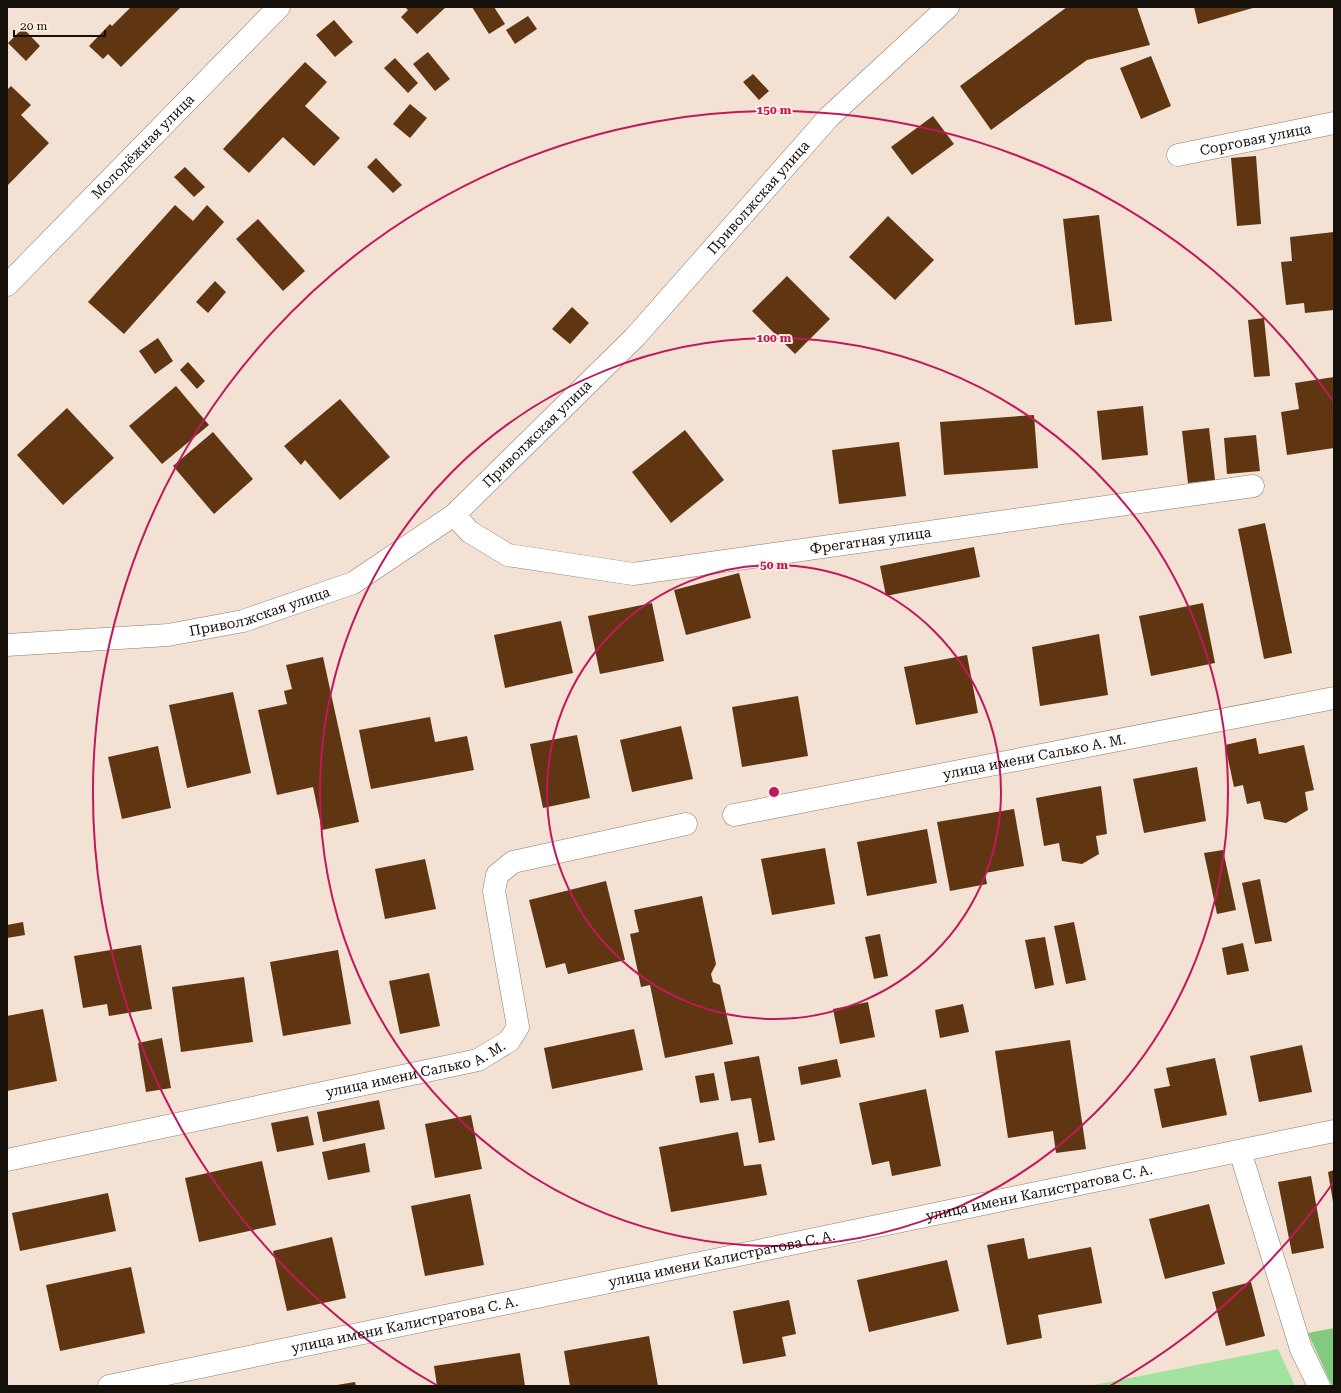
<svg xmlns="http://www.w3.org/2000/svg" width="1341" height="1393" viewBox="0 0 1341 1393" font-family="'Roboto Serif',serif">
	<rect width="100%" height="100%" fill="#f3e1d3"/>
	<path fill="#a1e39f" d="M1278 1349 1295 1386H1089Z"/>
	<path fill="#81ca7f" d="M1334 1328V1386H1332L1308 1333Z"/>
	<g fill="#5f3611">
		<path d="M131 7H181L121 67 108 54 103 59 89 46 110 24 112 26Z"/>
		<path d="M405 7H446L417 34 401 17 408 10Z"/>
		<path d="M472 7H494L505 24 489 34Z"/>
		<path d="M1067 7H1137L1150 45 1087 60 991 130 960 86Z"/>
		<path d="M1194 7H1256L1198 24Z"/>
		<path d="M528 16 537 29 515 44 506 30Z"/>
		<path d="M334 20 353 42 335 57 316 35Z"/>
		<path d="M23 28 40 46 26 61 8 43Z"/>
		<path d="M428 52 450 79 435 91 413 64Z"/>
		<path d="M1151 56 1171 106 1141 119 1120 68Z"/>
		<path d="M395 58 418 83 408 93 384 68Z"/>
		<path d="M305 62 327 82 305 106 340 138 314 166 283 137 249 173 223 149Z"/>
		<path d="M753 74 769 91 759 100 743 82Z"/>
		<path d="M11 86 31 105 21 115 49 143 7 186V90Z"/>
		<path d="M410 104 427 118 410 138 393 124Z"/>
		<path d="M933 116 954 144 912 175 891 147Z"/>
		<path d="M1256 156 1261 224 1237 226 1231 158Z"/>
		<path d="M376 158 402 185 393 193 367 167Z"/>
		<path d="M185 167 205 187 194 197 174 177Z"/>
		<path d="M175 205 193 221 207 205 224 222 124 334 88 302Z"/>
		<path d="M1099 215 1112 321 1075 325 1063 219Z"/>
		<path d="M888 216 934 260 895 300 849 257Z"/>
		<path d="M258 219 305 271 283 291 236 239Z"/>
		<path d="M1334 232V310L1305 313 1304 303 1286 305 1281 262 1292 261 1290 237Z"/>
		<path d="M787 276 830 319 795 354 752 311Z"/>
		<path d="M215 281 226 292 208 313 196 302Z"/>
		<path d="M572 307 589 323 570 344 552 329Z"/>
		<path d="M1264 318 1270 376 1254 377 1248 320Z"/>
		<path d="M158 338 173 361 155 374 139 351Z"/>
		<path d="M188 362 205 381 197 389 180 370Z"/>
		<path d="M1334 377V448L1287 455 1281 412 1299 409 1295 383Z"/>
		<path d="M176 386 209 425 162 464 129 426Z"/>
		<path d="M340 399 390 457 340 500 305 460 301 465 284 446Z"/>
		<path d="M1143 406 1148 455 1102 460 1097 411Z"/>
		<path d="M67 408 114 458 63 505 17 455Z"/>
		<path d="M1034 415 1038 468 944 475 940 422Z"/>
		<path d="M1209 428 1215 480 1188 483 1182 431Z"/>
		<path d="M685 430 724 480 671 523 632 472Z"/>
		<path d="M213 432 253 479 214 514 173 466Z"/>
		<path d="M1256 435 1260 471 1227 474 1224 438Z"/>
		<path d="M899 442 906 496 839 504 832 450Z"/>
		<path d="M1265 523 1292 653 1264 659 1238 529Z"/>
		<path d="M974 547 980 577 886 596 880 566Z"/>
		<path d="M739 573 751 618 686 635 674 590Z"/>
		<path d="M652 603 664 661 600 674 588 616Z"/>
		<path d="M1203 603 1215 663 1151 676 1139 616Z"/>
		<path d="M561 621 573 673 505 688 494 635Z"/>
		<path d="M1099 634 1108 695 1040 706 1032 647Z"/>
		<path d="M967 655 978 713 916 725 904 667Z"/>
		<path d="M323 657 359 822 322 830 313 787 277 795 258 710 287 704 284 691 292 689 286 665Z"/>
		<path d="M233 692 251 773 187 788 169 705Z"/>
		<path d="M798 696 808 756 742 767 732 707Z"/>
		<path d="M430 717 435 742 467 736 474 770 371 789 359 730Z"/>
		<path d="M681 726 693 779 632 792 620 740Z"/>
		<path d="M577 735 590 798 543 808 530 744Z"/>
		<path d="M1256 738 1259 754 1304 745 1314 790 1305 792 1308 810 1286 823 1264 819 1260 801 1247 804 1243 785 1234 787 1225 745Z"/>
		<path d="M158 746 171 808 122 819 108 757Z"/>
		<path d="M1197 767 1206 821 1144 833 1133 779Z"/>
		<path d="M1101 786 1107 834 1096 836 1099 854 1082 864 1062 861 1059 843 1044 846 1036 798Z"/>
		<path d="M1014 809 1024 866 985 873 987 884 950 891 937 822Z"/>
		<path d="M927 829 937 883 867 896 857 842Z"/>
		<path d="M825 848 835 904 772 915 761 859Z"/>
		<path d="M1223 850 1236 910 1217 914 1204 853Z"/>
		<path d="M425 859 436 909 385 919 375 869Z"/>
		<path d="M1260 879 1272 941 1255 944 1242 883Z"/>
		<path d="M606 881 625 960 568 974 565 963 546 968 529 900Z"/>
		<path d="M702 896 716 964 711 974 713 982 720 985 733 1044 665 1058 650 985 641 987 630 934 639 932 634 910Z"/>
		<path d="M23 922 25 935 7 938V925Z"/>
		<path d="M1074 922 1086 980 1066 984 1054 926Z"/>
		<path d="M880 934 888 976 874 979 865 937Z"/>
		<path d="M1045 937 1054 985 1035 989 1025 940Z"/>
		<path d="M1243 943 1249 971 1227 975 1222 948Z"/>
		<path d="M141 945 152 1009 109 1016 107 1004 83 1008 74 956Z"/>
		<path d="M338 950 351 1024 283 1036 270 962Z"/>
		<path d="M429 973 440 1026 400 1034 389 981Z"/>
		<path d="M244 977 253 1042 181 1052 172 987Z"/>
		<path d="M868 1002 875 1037 840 1044 833 1009Z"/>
		<path d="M963 1004 969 1032 940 1038 935 1010Z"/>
		<path d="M43 1009 57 1081 7 1091V1016Z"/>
		<path d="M634 1029 643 1070 552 1089 544 1048Z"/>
		<path d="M162 1038 171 1088 146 1092 138 1043Z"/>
		<path d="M1070 1040 1086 1149 1056 1153 1053 1131 1008 1138 995 1051Z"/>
		<path d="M1302 1045 1312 1092 1259 1102 1250 1056Z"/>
		<path d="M759 1056 775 1140 759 1143 751 1098 731 1101 724 1062Z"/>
		<path d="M1215 1058 1227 1115 1162 1128 1154 1089 1170 1086 1166 1068Z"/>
		<path d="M837 1059 841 1077 801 1085 798 1067Z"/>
		<path d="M714 1073 719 1100 700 1103 695 1076Z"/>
		<path d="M926 1089 941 1166 892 1176 889 1161 872 1165 859 1103Z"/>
		<path d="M379 1100 385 1129 323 1142 317 1112Z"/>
		<path d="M471 1115 482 1169 435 1178 425 1124Z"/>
		<path d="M308 1116 314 1145 277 1152 271 1123Z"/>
		<path d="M738 1132 744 1166 761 1164 767 1195 671 1212 659 1147Z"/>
		<path d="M365 1143 370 1172 328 1180 322 1152Z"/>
		<path d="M262 1161 276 1225 199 1242 185 1178Z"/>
		<path d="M1334 1170V1202H1333L1328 1172Z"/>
		<path d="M1311 1176 1324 1248 1292 1254 1278 1182Z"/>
		<path d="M108 1193 116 1231 20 1251 12 1213Z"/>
		<path d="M470 1194 484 1265 425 1276 411 1206Z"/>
		<path d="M1209 1204 1225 1264 1165 1279 1149 1219Z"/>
		<path d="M332 1237 346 1298 287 1311 273 1251Z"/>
		<path d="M1024 1238 1028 1259 1091 1247 1102 1303 1038 1315 1042 1338 1007 1345 987 1245Z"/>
		<path d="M947 1260 959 1311 869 1332 857 1280Z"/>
		<path d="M131 1267 145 1333 60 1351 46 1285Z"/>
		<path d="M1251 1282 1265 1336 1226 1346 1212 1292Z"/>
		<path d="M789 1300 796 1334 782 1337 786 1356 743 1364 733 1311Z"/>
		<path d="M649 1336 658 1386H570L564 1351Z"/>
		<path d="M520 1353 525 1386H437L434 1366Z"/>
		<path d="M355 1382 356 1386H337V1385Z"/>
	</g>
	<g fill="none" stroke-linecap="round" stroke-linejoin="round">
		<g stroke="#8c7b6f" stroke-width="23">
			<g id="street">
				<path id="s1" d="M1178 155 1334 123"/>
				<path id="s2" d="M7 285 279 7"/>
				<path id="s3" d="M454 515 470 532 508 555 633 574 1253 486"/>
				<path id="s4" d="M7 645 168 635 243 621 353 583 454 515 635 337 829 117 948 7"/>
				<path id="s5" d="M734 815 1334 698"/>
				<path d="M1240 1151 1301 1349 1319 1386"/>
				<path id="s6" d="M7 1160 478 1060 509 1041 518 1027 494 891 497 875 513 862 686 824"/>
				<path id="s7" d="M109 1386 1334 1131"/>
			</g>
		</g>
		<use href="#street" stroke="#fff" stroke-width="22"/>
	</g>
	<g fill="none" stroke="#c2185b" stroke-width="2">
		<circle cx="774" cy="792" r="227"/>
		<circle cx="774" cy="792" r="454"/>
		<path d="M1333 1183A682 682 0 0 1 1110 1386M438 1386A682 682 0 1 1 1333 401"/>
	</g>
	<g text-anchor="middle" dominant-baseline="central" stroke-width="4" stroke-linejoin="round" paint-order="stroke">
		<g font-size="14" fill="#16100b" stroke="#feefe3">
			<text stroke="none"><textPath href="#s1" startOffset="79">Сорговая улица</textPath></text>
			<text stroke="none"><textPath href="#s2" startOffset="194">Молодёжная улица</textPath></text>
			<text stroke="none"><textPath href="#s4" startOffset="916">Приволжская улица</textPath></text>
			<text stroke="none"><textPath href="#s4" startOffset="592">Приволжская улица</textPath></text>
			<text stroke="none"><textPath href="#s3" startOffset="434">Фрегатная улица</textPath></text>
			<text stroke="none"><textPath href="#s4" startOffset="256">Приволжская улица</textPath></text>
			<text stroke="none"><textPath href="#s5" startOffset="306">улица имени Салько А. М.</textPath></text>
			<text stroke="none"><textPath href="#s6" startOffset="419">улица имени Салько А. М.</textPath></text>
			<text stroke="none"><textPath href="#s7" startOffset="950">улица имени Калистратова С. А.</textPath></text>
			<text stroke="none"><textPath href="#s7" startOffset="626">улица имени Калистратова С. А.</textPath></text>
			<text stroke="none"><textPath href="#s7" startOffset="302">улица имени Калистратова С. А.</textPath></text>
		</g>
	</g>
	<circle cx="774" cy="792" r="6" fill="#c2185b" stroke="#feefe3" stroke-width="2"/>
	<g font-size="12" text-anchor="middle" font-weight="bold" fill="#c2185b" stroke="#feefe3" stroke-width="4" stroke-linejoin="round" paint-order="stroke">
		<text x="774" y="114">150 m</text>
		<text x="774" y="342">100 m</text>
		<text x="774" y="569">50 m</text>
	</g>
	<rect width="1341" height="1393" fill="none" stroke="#16100b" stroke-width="16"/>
	<path d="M14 30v6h91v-6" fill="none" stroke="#16100b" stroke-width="2"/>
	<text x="20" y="30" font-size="12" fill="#16100b" stroke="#feefe3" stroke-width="3" paint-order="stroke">20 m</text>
</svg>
